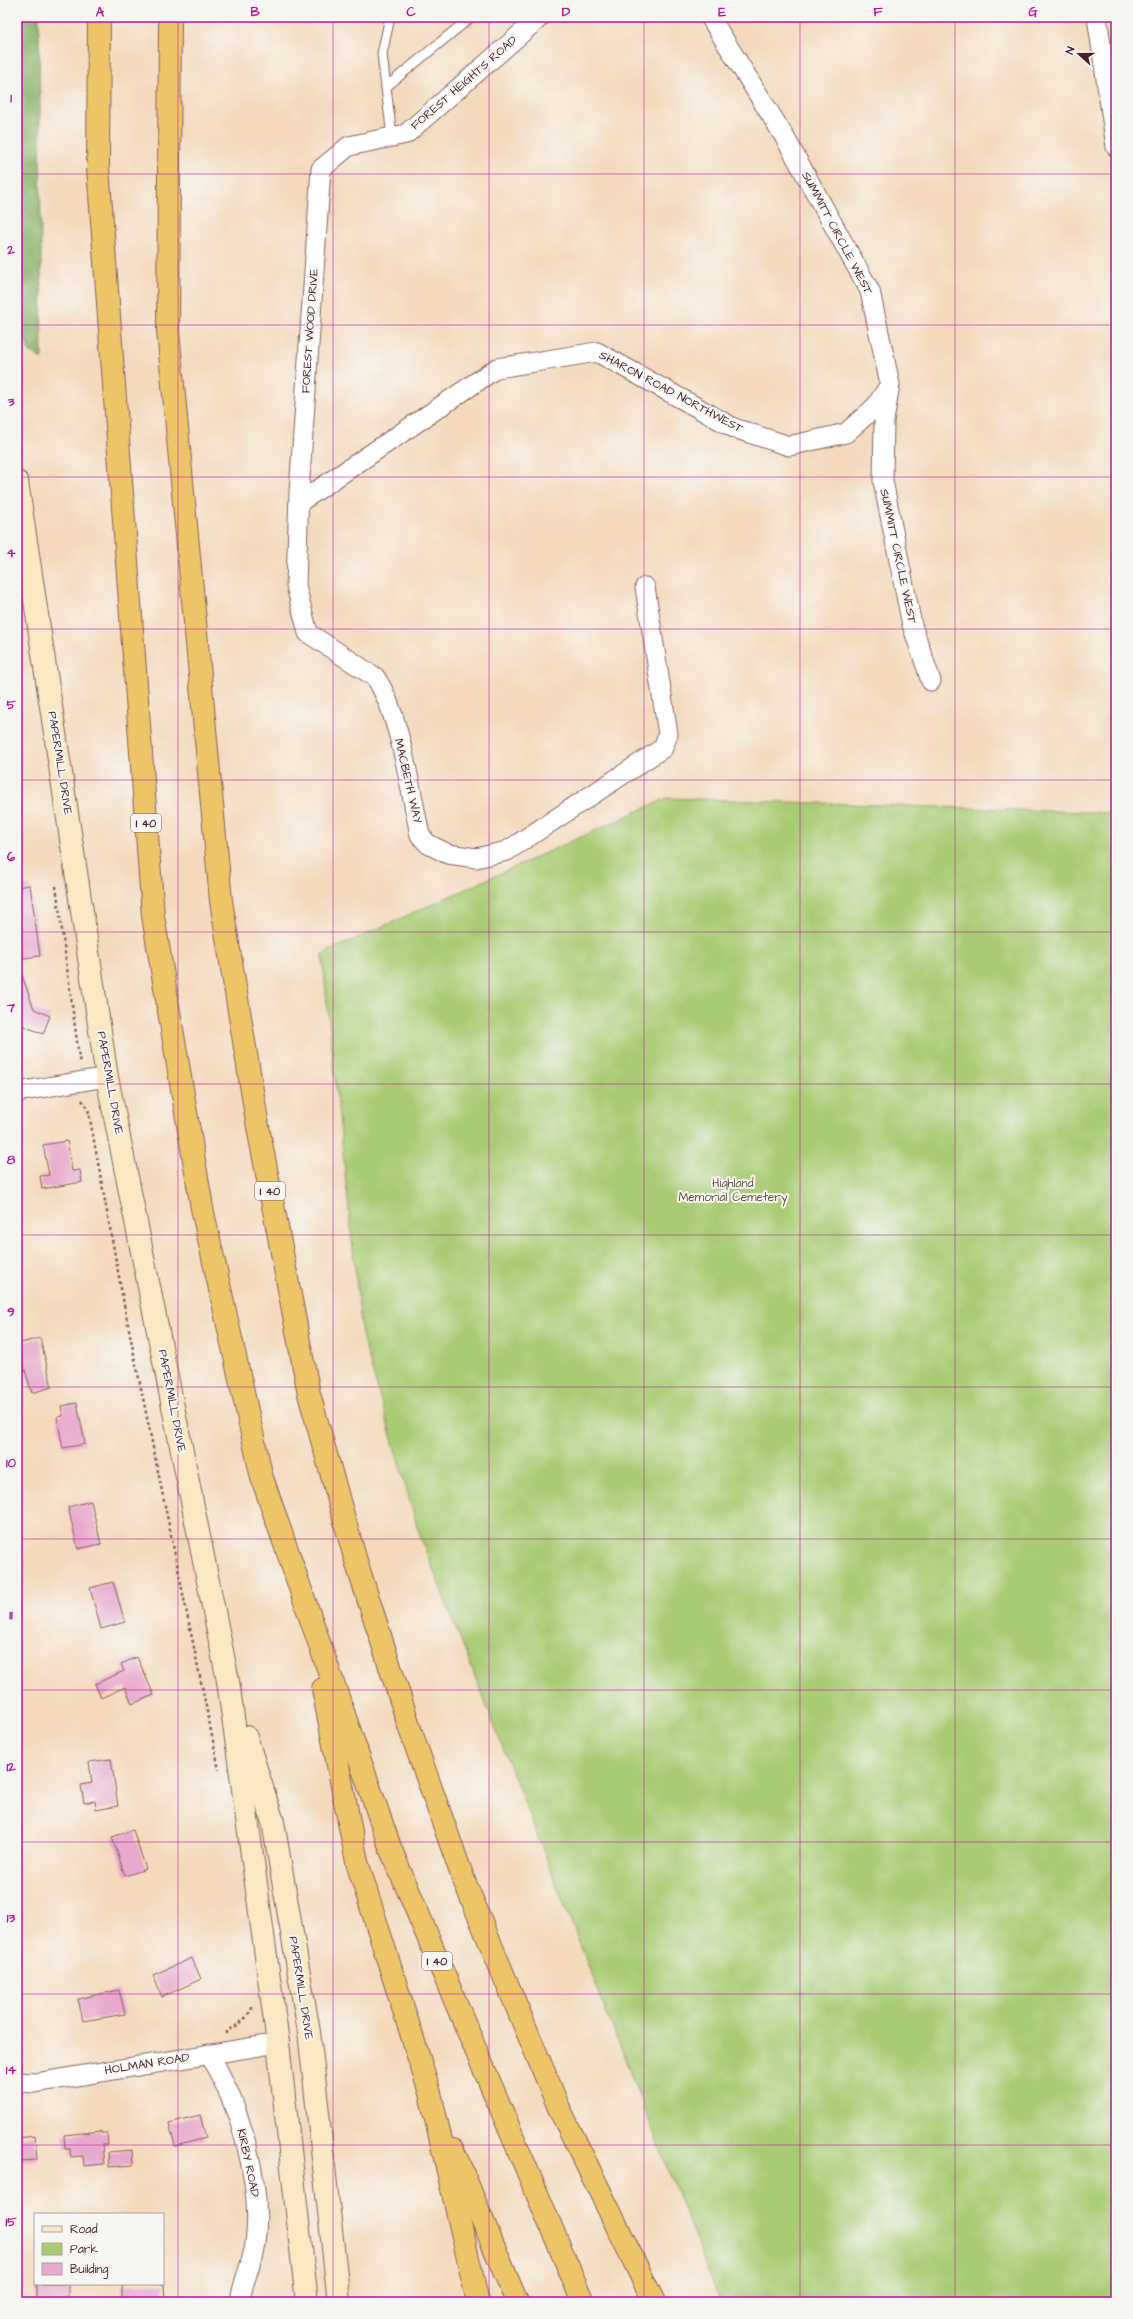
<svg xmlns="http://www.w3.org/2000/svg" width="1133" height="2319" viewBox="0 0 1133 2319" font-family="'Architects Daughter',sans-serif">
	<rect width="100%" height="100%" fill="#f6f6f2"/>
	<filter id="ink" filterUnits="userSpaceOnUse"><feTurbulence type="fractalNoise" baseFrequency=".025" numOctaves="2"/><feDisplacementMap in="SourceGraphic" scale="8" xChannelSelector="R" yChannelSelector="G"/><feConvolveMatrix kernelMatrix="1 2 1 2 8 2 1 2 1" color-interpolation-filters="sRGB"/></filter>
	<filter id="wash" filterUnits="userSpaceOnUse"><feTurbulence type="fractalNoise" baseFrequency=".012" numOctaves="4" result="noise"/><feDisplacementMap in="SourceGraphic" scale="16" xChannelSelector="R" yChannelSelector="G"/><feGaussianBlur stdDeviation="0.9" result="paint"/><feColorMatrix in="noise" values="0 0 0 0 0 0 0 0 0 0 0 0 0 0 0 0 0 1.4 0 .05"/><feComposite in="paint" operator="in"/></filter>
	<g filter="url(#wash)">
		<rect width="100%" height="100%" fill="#f4dabd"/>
		<path fill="#a9cb73" stroke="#7a754f" d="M667 798 1116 813V2302H720L420 1536 362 1335 322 954Z"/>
		<path fill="#86af65" stroke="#686748" d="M17 17H39L42 359 29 351 17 310Z"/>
		<g id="blocks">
			<g fill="#e7a9cd">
				<path d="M30 885 40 956 17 959V887Z"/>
				<path d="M19 967 34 1009 50 1016 43 1034 17 1023V968Z"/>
				<path d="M67 1141 72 1171 80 1170 82 1182 42 1189 40 1176 49 1175 43 1145Z"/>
				<path d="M40 1338 52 1387 32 1393 17 1344Z"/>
				<path d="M77 1403 85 1444 63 1448 57 1417 63 1416 61 1406Z"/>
				<path d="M91 1501 101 1544 78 1549 68 1507Z"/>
				<path d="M113 1582 125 1622 101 1629 90 1588Z"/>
				<path d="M137 1657 154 1695 132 1704 125 1687 101 1698 95 1684 124 1671 121 1664Z"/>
				<path d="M111 1759 118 1806 96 1810 95 1801 84 1803 81 1785 92 1783 89 1762Z"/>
				<path d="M133 1830 146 1869 125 1876 112 1837Z"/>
				<path d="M192 1958 201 1979 162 1997 153 1975Z"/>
				<path d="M119 1990 125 2014 83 2021 78 1999Z"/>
				<path d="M200 2115 206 2138 175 2146 169 2123Z"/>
				<path d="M101 2131V2133H107L108 2145H102L104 2164 84 2166 83 2156 71 2157 70 2149H65L64 2135Z"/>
				<path d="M35 2136 37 2160 17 2161V2138Z"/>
				<path d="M132 2150 133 2165 109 2167 108 2152Z"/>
				<rect x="36" y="2284" width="32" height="18"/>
				<path d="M132 2284H164L165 2301 122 2302V2286Z"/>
			</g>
		</g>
	</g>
	<g filter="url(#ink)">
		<use href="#blocks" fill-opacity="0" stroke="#86605e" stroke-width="1"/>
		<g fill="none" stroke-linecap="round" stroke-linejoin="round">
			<g stroke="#86605e" stroke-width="11">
				<g id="lane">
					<path d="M390 17 382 54 392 137"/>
					<path d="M386 87 471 17"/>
				</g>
			</g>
			<g stroke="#86605e" stroke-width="21">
				<g id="street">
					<path d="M540 17 406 134 349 146 321 169 299 492 296 586 308 633 375 677C399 710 411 793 420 835L428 844 448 854 476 858 507 851 663 748 668 734 645 587"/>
					<path d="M710 17 784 136 870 291 890 384 884 421 883 481 912 625 931 681"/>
					<path d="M1097 17 1116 147"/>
					<path d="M300 502 497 368 597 352 734 428 789 446 846 433 876 406 887 389"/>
					<path d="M17 1092 107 1077"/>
					<path d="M208 2054C240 2103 263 2185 255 2243 253 2263 242 2282 240 2302"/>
					<path d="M17 2082 35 2083 278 2043"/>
				</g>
			</g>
			<g stroke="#86605e" stroke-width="24">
				<g id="secondary">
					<path d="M17 482 107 1077 228 1681 278 2043 307 2302"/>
					<path d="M246 1737 273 1822 309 2032 339 2302"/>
				</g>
			</g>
			<g stroke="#86605e" stroke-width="24">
				<g id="highway">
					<path d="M99 17 98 167 153 916 202 1208 262 1478 391 1850 583 2302"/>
					<path d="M170 17 168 331 221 901 258 1127 309 1394 356 1561 412 1735 463 1878 559 2108 654 2302"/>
					<path d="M323 1689 357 1862 430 2093 478 2302"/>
					<path d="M453 2150 517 2302"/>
				</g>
			</g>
			<g stroke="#86605e" stroke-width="2.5" stroke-dasharray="3 3" stroke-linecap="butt">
				<path d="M56 886 80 1064"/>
				<path d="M82 1100 88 1108 125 1310 219 1770"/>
				<path d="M227 2034V2031C239 2025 247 2019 253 2006"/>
			</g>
			<use href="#lane" stroke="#fff" stroke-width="9"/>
			<use href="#street" stroke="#fff" stroke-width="19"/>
			<use href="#secondary" stroke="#f8e8c3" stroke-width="22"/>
			<use href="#highway" stroke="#edc569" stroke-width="22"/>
		</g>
	</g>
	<path fill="none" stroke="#b5179e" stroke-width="1" stroke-opacity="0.55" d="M178 17V2302M333 17V2302M489 17V2302M644 17V2302M800 17V2302M955 17V2302M17 174H1116M17 325H1116M17 477H1116M17 629H1116M17 780H1116M17 932H1116M17 1084H1116M17 1235H1116M17 1387H1116M17 1539H1116M17 1690H1116M17 1842H1116M17 1994H1116M17 2145H1116"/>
	<g text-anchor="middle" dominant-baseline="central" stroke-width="4" stroke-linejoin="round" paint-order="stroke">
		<g fill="#f6f6f2" stroke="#7e6067" stroke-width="1">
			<rect x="131" y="814" width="30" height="18" rx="3"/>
			<rect x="255" y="1182" width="30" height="18" rx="3"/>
			<rect x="422" y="1952" width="30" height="18" rx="3"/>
		</g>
		<g font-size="11" font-weight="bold" fill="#4a1f2b">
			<text x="146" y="823">I 40</text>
			<text x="270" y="1191">I 40</text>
			<text x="437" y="1961">I 40</text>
		</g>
		<g font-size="12" fill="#4a1f2b" stroke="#f6f6f2">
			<text transform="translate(464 83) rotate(-41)">FOREST HEIGHTS ROAD</text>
			<text transform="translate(837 233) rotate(62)">SUMMITT CIRCLE WEST</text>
			<text transform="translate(310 331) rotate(-86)">FOREST WOOD DRIVE</text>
			<text transform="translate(671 392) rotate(28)">SHARON ROAD NORTHWEST</text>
			<text transform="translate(898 556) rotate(78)">SUMMITT CIRCLE WEST</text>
			<text transform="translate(60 763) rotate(81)">PAPERMILL DRIVE</text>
			<text transform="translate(408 781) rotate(77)">MACBETH WAY</text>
			<text transform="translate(110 1083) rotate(80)">PAPERMILL DRIVE</text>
			<text transform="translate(172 1401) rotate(79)">PAPERMILL DRIVE</text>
			<text transform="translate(301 1988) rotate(81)">PAPERMILL DRIVE</text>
			<text transform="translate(147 2064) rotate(-9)">HOLMAN ROAD</text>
			<text transform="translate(248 2163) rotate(78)">KIRBY ROAD</text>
		</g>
		<g font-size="12" fill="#665341" stroke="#f6f6f2">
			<text x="733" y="1183">Highland<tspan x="733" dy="14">Memorial Cemetery</tspan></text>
		</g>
	</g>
	<rect width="1133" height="2319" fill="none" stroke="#f6f6f2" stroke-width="44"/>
	<rect x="34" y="2213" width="130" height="72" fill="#f6f6f2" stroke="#b1a0a2"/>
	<rect x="42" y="2226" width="20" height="6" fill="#f8e8c3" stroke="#b1a0a2"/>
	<text x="70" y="2233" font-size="12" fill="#4a1f2b">Road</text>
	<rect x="42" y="2243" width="20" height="12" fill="#a9cb73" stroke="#b1a0a2"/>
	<text x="70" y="2253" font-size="12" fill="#4a1f2b">Park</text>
	<rect x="42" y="2263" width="20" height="12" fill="#e7a9cd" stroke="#b1a0a2"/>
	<text x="70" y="2273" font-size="12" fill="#4a1f2b">Building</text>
	<g transform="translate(1079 54) rotate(291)" stroke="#f6f6f2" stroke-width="3" paint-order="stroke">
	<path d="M0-3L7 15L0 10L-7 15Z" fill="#4a1f2b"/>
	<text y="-6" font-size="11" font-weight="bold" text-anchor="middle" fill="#4a1f2b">N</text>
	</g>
	<rect x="22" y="22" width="1089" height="2275" fill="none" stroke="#b5179e" stroke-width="1.5"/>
	<g font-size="13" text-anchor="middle" font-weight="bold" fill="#b5179e">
		<text x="100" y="16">A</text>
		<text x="255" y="16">B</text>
		<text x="411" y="16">C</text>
		<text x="566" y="16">D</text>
		<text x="722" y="16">E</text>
		<text x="878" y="16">F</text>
		<text x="1033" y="16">G</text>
		<text x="11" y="102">1</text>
		<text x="11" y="254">2</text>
		<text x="11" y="406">3</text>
		<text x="11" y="557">4</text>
		<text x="11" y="709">5</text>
		<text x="11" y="861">6</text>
		<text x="11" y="1012">7</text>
		<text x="11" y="1164">8</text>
		<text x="11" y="1316">9</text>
		<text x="11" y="1467">10</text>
		<text x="11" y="1619">11</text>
		<text x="11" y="1771">12</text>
		<text x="11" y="1922">13</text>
		<text x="11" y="2074">14</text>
		<text x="11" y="2226">15</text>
	</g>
</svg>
